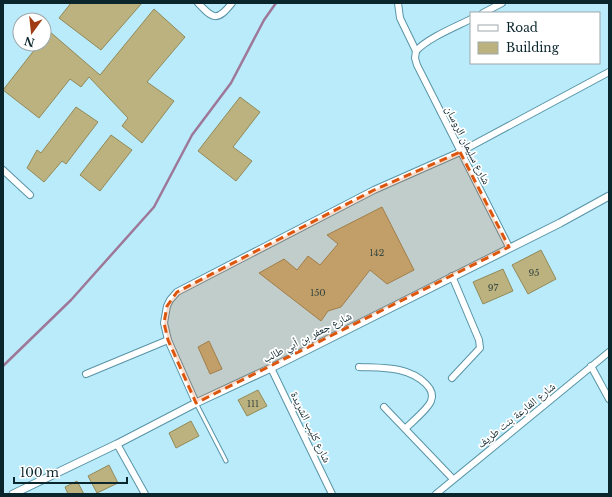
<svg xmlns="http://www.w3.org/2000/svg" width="612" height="497" viewBox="0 0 612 497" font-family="'Libre Baskerville','Noto Naskh Arabic',serif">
	<rect width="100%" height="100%" fill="#baebfb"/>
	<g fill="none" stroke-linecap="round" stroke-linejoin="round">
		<path stroke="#9d7898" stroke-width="2.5" d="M3 366 71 300 154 207 192 135 231 83 264 20 276 3"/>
	</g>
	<g fill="#bcb280" stroke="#928958">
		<path d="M71 3H142L101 50 59 18Z"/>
		<path d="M154 9 185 37 147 82 174 101 142 143 122 126 128 118 89 77 81 87 70 79 39 118 3 90 39 44H44V38L49 31 100 75Z"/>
		<path d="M240 97 260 112 233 147 252 161 236 181 198 151Z"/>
		<path d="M76 107 98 122 66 164 62 161 44 182 27 168 37 150 41 153Z"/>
		<path d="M111 135 132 150 100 191 80 175Z"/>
		<path d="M382 207 414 270 387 284 370 270 341 307 328 311 321 321 259 273 284 259 297 270 308 256 320 265 338 244 327 235Z"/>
		<path d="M541 250 556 279 528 294 512 265Z"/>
		<path d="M503 269 513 291 483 304 473 282Z"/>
		<path d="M209 341 222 369 210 374 198 347Z"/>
		<path d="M258 390 267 406 247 416 238 400Z"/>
		<path d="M191 421 199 436 176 448 169 433Z"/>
		<path d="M109 465 118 483 97 493 88 476Z"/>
		<path d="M77 481 84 494H68L65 487Z"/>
	</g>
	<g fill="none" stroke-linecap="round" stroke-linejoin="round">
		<g stroke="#5794a6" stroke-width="5">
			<path id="service" d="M196 403 226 461"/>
		</g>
		<g stroke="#5794a6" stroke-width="8">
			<g id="minor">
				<path d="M198 3C213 19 217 22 232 3"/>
				<path d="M398 3 400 18 416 51"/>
				<path d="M483 13 502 3"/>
				<path d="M416 51 415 58 417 65 509 247"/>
				<path d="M416 51C428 38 455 27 471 19"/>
				<path d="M3 170 30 195"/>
				<path d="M452 276 479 340 480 348 452 378"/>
				<path d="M591 366 609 399"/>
				<path d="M359 367C383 368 408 366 426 384 431 389 434 394 431 401 428 409 413 421 406 428"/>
				<path d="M271 368 332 494"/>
				<path d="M86 374 168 340"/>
				<path d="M196 403 168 340 164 323 167 306 170 300 177 292 374 190 460 152 609 72"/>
				<path d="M384 407 453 479"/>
				<path d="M117 444 145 494"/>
				<path d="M436 494 609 352"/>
			</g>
		</g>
		<g stroke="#5794a6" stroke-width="9">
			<path id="tertiary" d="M13 494 117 444 196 403 271 368 560 223 609 196"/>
		</g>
		<use href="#service" stroke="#fff" stroke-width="3"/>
		<use href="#minor" stroke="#fff" stroke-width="6"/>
		<use href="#tertiary" stroke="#fff" stroke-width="7"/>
	</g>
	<path fill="#dd560e" fill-opacity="0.2" stroke="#dd560e" stroke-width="3" stroke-dasharray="8 5" stroke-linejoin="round" d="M460 152 509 247 196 403 168 340 164 323 167 306 177 292 374 190Z"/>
	<g text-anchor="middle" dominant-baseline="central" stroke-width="3.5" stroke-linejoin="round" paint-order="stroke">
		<g font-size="9" fill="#374841">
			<text x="377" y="252">142</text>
			<text x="534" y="272">95</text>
			<text x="493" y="287">97</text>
			<text x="318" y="292">150</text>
			<text x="253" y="403">111</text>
		</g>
		<g font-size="11" fill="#0b252c" stroke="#fff">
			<text transform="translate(468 145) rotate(63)">شارع سليمان الروسان</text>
			<text transform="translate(307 337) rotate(-27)">شارع جعفر بن أبي طالب</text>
			<text transform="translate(516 415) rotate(-39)">شارع الفارعة بنت طريف</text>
			<text transform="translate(311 427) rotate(64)">شارع كليب الشريدة</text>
		</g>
	</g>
	<rect width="612" height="497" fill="none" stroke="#0b252c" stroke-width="8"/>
	<rect x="470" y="12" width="130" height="52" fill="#ffffff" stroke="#9da8ab"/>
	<rect x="478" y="25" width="20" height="6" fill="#ffffff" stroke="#9da8ab"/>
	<text x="506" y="32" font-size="12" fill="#0b252c">Road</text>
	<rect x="478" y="42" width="20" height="12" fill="#bcb280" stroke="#9da8ab"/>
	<text x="506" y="52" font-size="12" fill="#0b252c">Building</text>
	<g transform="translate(32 32) rotate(195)"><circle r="19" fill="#ffffff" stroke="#9da8ab"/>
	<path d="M0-3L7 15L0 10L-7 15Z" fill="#a13b13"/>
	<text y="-6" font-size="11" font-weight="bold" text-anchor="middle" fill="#0b252c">N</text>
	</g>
	<path d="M14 477v6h113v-6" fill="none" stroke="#0b252c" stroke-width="2"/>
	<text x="20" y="477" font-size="12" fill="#0b252c" stroke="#ffffff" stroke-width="3" paint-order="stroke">100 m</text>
</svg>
